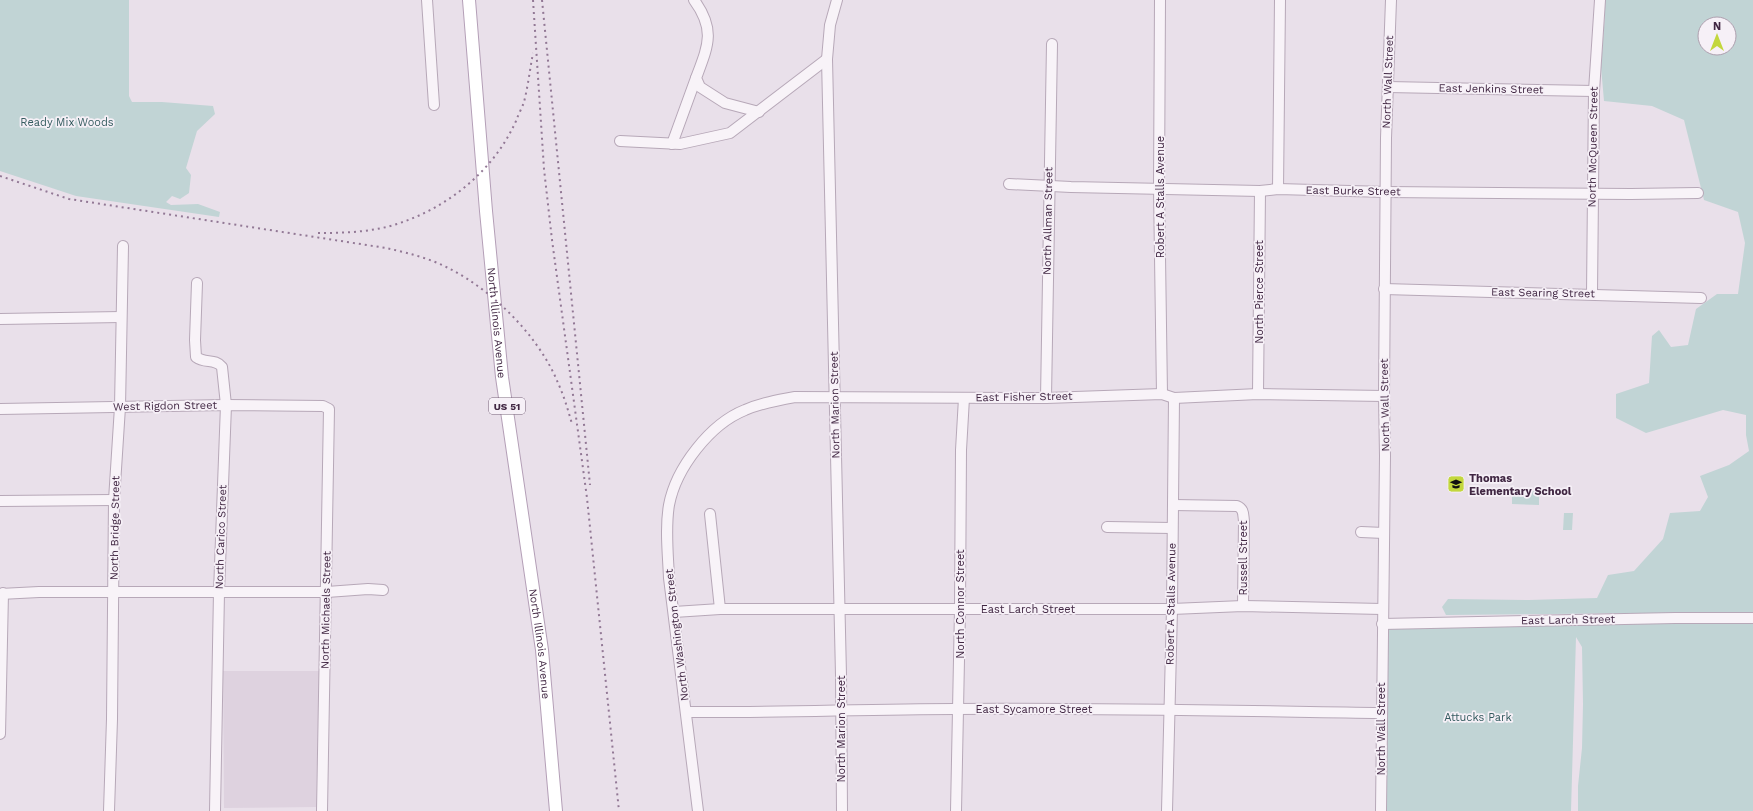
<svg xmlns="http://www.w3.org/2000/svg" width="1753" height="811" viewBox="0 0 1753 811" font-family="'Work Sans',sans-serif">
	<rect width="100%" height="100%" fill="#e9e0ea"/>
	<path fill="#ded2df" d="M223 671H319L316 807 224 808Z"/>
	<g fill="#c1d4d5" fill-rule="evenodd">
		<path d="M0 0H129V96L132 102H162L213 106 215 114 197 131 186 168 191 175 189 193 180 199 172 196 166 202 171 205 198 204 220 212 219 217 76 196 0 171Z"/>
		<path d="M1604 0H1753V612L1446 615 1442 607 1448 599 1529 600 1597 598 1608 575 1634 571 1663 539 1670 513 1700 511 1708 497 1700 476 1729 465 1749 451 1746 435V415L1723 410 1646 433 1616 418V394L1649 383 1652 336 1659 330 1671 347 1688 345 1696 309 1717 294H1738L1745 243 1738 212 1704 200 1684 120 1652 106 1604 101 1601 67 1605 14ZM1705 24H1729V48H1705Z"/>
		<path d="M1512 491H1539V505L1512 504Z"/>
		<path d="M1564 513H1573L1572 530H1563Z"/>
		<path d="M1576 620V626L1582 623H1753V811H1578V786L1582 748 1583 704 1582 647 1576 637 1571 811H1379L1382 624Z"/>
	</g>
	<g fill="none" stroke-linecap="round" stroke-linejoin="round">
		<g stroke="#b7a8b8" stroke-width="12">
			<g id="minor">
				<path d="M427 0 434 105"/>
				<path d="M694 0C716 30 708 46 696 78L700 87 725 103 759 112"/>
				<path d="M837 0 830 25 827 59 841 675 842 811"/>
				<path d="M1160 0 1159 188 1162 394"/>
				<path d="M1388 87 1594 91"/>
				<path d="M620 141 680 144 730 133 827 59"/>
				<path d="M672 144 696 78"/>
				<path d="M1009 184 1071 187 1260 191 1278 189 1386 192 1631 194 1698 193"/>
				<path d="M1278 189 1280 0"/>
				<path d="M197 283 195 340 196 357C205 364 215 358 222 367L226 405 219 592 215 811"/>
				<path d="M1384 289 1701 298"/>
				<path d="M1592 294 1594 91 1600 0"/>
				<path d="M0 319 121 317"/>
				<path d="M1258 394 1260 191"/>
				<path d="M1046 398 1052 44"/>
				<path d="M0 409 226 405 323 406 329 409 322 811"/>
				<path d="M0 501 114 500"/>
				<path d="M1173 505 1237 506C1244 509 1243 514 1244 521L1243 606"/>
				<path d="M710 514 720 609"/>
				<path d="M1107 527 1172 528"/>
				<path d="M1361 532 1384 533"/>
				<path d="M0 594 39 592H327L368 589 383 590"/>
				<path d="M674 612 720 609H1172L1243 606 1382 609"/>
				<path d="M1382 624 1675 618H1753"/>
				<path d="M686 712C776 713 865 709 955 709 1097 708 1239 711 1381 713"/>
				<path d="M0 734 3 593"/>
				<path d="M109 811 112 719 114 500 120 407 123 246"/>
				<path d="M698 811 669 578C668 554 665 528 669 505 676 468 710 424 745 410 761 403 778 400 795 397L1046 398 1162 394 1174 398 1258 394 1384 396"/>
				<path d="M956 811 960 609 961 450 964 398"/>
				<path d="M1167 811 1172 609 1174 398"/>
				<path d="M1381 811 1385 456 1384 396 1386 138 1391 0"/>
			</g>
		</g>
		<g stroke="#b49fb7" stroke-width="14">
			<g id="major">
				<path id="s1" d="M469 0 486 211 502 377 542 650 556 811"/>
			</g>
		</g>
		<use href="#minor" stroke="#f8f3f8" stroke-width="10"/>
		<use href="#major" stroke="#fff" stroke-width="12"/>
		<g stroke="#927895" stroke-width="2" stroke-dasharray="2 4" stroke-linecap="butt">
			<path d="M533 0 544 169 552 240 587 498 619 811"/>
			<path d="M542 0 590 485"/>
			<path d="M0 176 69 199 386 248C399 251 413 254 427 259 480 277 537 331 558 383 564 396 568 410 572 424"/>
			<path d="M318 233C346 233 374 232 400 223 450 206 494 170 516 121 518 115 522 108 524 102 528 86 530 69 533 53"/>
		</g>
	</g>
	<defs>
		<g id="school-square" transform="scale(0.9)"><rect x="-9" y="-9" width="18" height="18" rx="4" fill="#c3d73d" stroke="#f6f0f7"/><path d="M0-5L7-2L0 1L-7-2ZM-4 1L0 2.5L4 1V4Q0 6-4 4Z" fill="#111"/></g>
	</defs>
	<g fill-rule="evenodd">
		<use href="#school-square" x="1456" y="484"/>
	</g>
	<g text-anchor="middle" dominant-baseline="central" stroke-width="3.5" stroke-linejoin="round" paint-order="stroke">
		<rect fill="#f6f0f7" stroke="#776379" stroke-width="1" x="489" y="398" width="36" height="16" rx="3"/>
		<g font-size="10" font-weight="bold" fill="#412743">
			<text x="507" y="406">US 51</text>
		</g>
		<g font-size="11" fill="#412743" stroke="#f6f0f7">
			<text transform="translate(1388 82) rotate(-88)">North Wall Street</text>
			<text transform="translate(1491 89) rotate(1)">East Jenkins Street</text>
			<text transform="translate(1593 147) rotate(-89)">North McQueen Street</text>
			<text transform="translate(1353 191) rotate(1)">East Burke Street</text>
			<text transform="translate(1160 197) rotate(-90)">Robert A Stalls Avenue</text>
			<text transform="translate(1048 221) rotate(-89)">North Allman Street</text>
			<text transform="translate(1259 292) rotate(-90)">North Pierce Street</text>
			<text transform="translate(1543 293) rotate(1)">East Searing Street</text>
			<text stroke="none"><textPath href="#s1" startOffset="324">North Illinois Avenue</textPath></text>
			<text transform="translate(1024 397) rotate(-1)">East Fisher Street</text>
			<text transform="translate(835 405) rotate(-91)">North Marion Street</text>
			<text transform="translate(1385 405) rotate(-91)">North Wall Street</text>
			<text transform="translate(165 406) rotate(-1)">West Rigdon Street</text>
			<text transform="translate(115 528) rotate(-89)">North Bridge Street</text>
			<text transform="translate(221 537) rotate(-88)">North Carico Street</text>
			<text transform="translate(1243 558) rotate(-90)">Russell Street</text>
			<text transform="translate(960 604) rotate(-90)">North Connor Street</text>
			<text transform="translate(1171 604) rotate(-89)">Robert A Stalls Avenue</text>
			<text x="1028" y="609">East Larch Street</text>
			<text transform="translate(326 610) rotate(-89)">North Michaels Street</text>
			<text transform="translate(1568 620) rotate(-1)">East Larch Street</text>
			<text transform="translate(677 635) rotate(-97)">North Washington Street</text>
			<text stroke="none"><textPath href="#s1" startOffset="648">North Illinois Avenue</textPath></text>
			<text x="1034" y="709">East Sycamore Street</text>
			<text transform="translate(841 729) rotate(-90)">North Marion Street</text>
			<text transform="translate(1381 729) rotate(-90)">North Wall Street</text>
		</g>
		<g font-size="11" fill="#345b5f" stroke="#f6f0f7">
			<text x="67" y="122">Ready Mix Woods</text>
			<text x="1478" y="717">Attucks Park</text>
		</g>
		<g font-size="11" font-weight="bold" fill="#412743" stroke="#f6f0f7" text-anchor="start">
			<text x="1469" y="478">Thomas<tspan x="1469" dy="13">Elementary School</tspan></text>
		</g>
	</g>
	<g transform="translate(1717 36)"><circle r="19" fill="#f6f0f7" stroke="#aea0af"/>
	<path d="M0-3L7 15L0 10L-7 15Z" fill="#c3d73d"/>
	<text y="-6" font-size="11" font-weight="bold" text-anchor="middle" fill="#412743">N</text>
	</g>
</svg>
